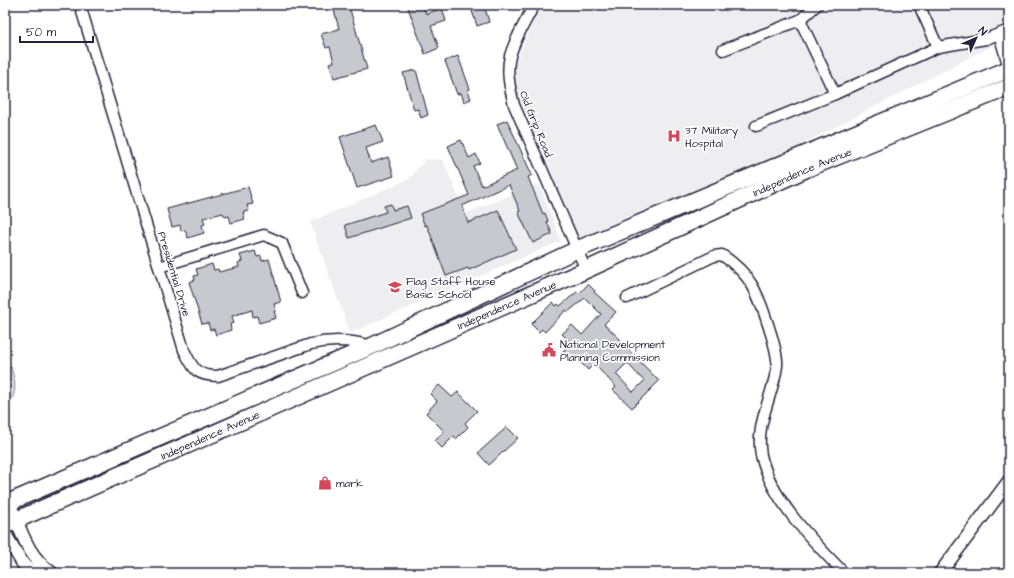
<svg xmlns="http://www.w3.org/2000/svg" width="1014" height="578" viewBox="0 0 1014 578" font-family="'Architects Daughter',sans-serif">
	<rect width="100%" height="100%" fill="#fff"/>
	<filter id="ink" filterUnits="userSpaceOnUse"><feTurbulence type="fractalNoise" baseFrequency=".025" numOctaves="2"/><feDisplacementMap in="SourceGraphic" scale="8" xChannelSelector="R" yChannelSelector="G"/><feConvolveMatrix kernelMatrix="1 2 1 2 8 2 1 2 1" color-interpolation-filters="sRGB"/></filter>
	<g filter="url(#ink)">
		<g fill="#eeeef1">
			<path d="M542 5H1009V37L752 170 575 241 516 102 511 72 534 21Z"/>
			<path d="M426 159 443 160 465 213 539 184 561 241 350 333 310 222 409 179Z"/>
		</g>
		<path fill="#dfdfe2" stroke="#80808e" d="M11 367C15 381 19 396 5 406V369Z"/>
		<g fill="#c8c8cf" stroke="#22223b" fill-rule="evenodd">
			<path d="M407 5H423L426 14 442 8 446 21 431 26 439 48 425 54Z"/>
			<path d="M470 5H484L489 22 477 26Z"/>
			<path d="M349 6 367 69 334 78 329 63 334 62 330 47 326 48 321 34 339 29 334 10Z"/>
			<path d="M458 56 470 89 468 90 471 99 464 102 461 93 457 94 445 61Z"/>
			<path d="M416 70 428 115 421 118 418 109 414 110 403 73Z"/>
			<path d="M507 120 532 175 528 177 543 214 545 213 548 221 547 222 552 234 533 243 518 212 520 211 509 185 462 206 468 223 498 210 516 249 469 270 468 268 446 276 427 225 425 226 420 214 469 195 448 146 461 140 469 158 476 154 480 163 473 166 482 186 517 170 497 124Z"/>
			<path d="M376 125 383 142 366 148 371 163 388 157 394 176 357 188 340 137Z"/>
			<path d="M248 187 253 204 247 205 249 211 243 212 245 219 231 223 229 216 225 217 223 213 203 218 205 224 202 225 204 233 188 238 185 230 181 231 180 225 172 227 167 209Z"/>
			<path d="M391 204 393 210 407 206 411 218 349 238 345 225 386 212 384 206Z"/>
			<path d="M255 251 257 257 261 256 262 261 269 259 281 302 274 304 276 311H274L276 318 259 323 257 316 253 317 252 310 232 316 234 323 230 324 231 330 216 335 214 329 210 330 208 323 202 324 189 282 195 280 194 276 198 275 196 269 212 264 214 270 218 269 219 272 239 267 238 263 242 261 240 255Z"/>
			<path d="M588 284 595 291 594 292 616 312 604 324 621 340 620 341 659 381 632 408 613 390 616 387 594 364 588 370 576 358 573 361 563 351 571 343 562 334 572 325 582 335 601 314 585 298 568 312 566 310 545 332 542 329 539 332 531 324 553 302 556 306 558 304 560 306 578 291 580 293ZM627 363 644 381 633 392 616 374Z"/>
			<path d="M439 385 452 397 458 392 477 411 465 423 468 427 456 439 454 436 442 448 435 441 444 431 426 413 437 401 430 394Z"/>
			<path d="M507 427 518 438 489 465 478 453Z"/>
		</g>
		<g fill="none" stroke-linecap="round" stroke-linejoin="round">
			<g stroke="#22223b" stroke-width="13">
				<g id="minor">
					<path d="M80 5 184 350C193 368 195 376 218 376L311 344C333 339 351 340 372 346"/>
					<path d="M534 5C526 21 515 38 510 56 506 72 510 89 514 105L586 270"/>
					<path d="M919 5 938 47"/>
					<path d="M800 20 835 94"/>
					<path d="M999 34 1009 68"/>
					<path d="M723 50 800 20 817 5"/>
					<path d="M756 126 835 94 938 47 986 39 1009 30"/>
					<path d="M159 267 264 235 282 243 302 293"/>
					<path d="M627 298 714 256 722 255C734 263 745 273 752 285 760 298 779 352 777 366 773 396 755 424 761 455 771 500 813 541 844 573"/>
				</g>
			</g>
			<g stroke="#22223b" stroke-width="15">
				<g id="tertiary">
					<path d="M9 502C20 528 27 557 52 573"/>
					<path d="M5 534 23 564 35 573"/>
					<path d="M940 573 1009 481"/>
				</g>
			</g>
			<g stroke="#22223b" stroke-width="19">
				<g id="trunk">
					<path d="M5 504 372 346 576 250 1009 69"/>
					<path id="s1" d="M5 525 586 270 806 169 1009 87"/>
				</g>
			</g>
			<use href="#minor" stroke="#fff" stroke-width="10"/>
			<use href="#tertiary" stroke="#fff" stroke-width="12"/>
			<use href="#trunk" stroke="#fff" stroke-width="16"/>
		</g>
	</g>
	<defs>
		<g id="hospital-bare" transform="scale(1.08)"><path d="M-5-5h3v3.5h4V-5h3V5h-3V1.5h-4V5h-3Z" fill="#d1495b" stroke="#fff" stroke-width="2.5" paint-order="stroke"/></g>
		<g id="school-bare" transform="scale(1.08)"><path d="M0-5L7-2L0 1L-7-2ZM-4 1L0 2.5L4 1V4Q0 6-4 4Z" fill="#d1495b" stroke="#fff" stroke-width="2.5" paint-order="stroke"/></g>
		<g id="civic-bare" transform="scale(1.08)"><path d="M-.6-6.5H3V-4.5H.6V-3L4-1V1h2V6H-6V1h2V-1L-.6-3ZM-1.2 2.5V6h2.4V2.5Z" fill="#d1495b" stroke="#fff" stroke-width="2.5" paint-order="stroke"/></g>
		<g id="shop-bare" transform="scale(1.08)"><path d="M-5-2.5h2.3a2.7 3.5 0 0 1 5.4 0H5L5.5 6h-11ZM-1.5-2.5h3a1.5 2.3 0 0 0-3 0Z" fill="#d1495b" stroke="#fff" stroke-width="2.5" paint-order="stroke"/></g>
	</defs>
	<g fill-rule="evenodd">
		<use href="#hospital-bare" x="674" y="136"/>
		<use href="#school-bare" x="395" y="287"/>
		<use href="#civic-bare" x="549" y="350"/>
		<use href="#shop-bare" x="325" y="483"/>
	</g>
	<g text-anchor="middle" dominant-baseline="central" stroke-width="3.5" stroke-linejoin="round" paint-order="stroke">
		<g font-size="11" fill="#22223b" stroke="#fff">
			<text transform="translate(536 124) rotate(68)">Old Grip Road</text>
			<text stroke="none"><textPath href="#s1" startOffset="872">Independence Avenue</textPath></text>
			<text transform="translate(174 274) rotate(73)">Presidential Drive</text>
			<text stroke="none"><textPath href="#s1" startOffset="548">Independence Avenue</textPath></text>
			<text stroke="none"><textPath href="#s1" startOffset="224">Independence Avenue</textPath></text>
		</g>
		<g font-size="11" fill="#22223b" stroke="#fff" text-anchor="start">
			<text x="685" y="130">37 Military<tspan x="685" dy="13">Hospital</tspan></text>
			<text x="406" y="281">Flag Staff House<tspan x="406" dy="13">Basic School</tspan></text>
			<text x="560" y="344">National Development<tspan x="560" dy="13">Planning Commission</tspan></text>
			<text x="336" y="483">mark</text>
		</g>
	</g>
	<rect width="1014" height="578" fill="none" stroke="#fff" stroke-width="20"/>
	<rect x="10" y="10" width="994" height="558" fill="none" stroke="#22223b" stroke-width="1.5" filter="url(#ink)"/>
	<g transform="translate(976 38) rotate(45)" stroke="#ffffff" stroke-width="3" paint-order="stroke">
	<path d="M0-3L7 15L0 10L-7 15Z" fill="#22223b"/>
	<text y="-6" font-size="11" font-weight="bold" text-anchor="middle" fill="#22223b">N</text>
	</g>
	<path d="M20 36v6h73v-6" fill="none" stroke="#22223b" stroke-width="2"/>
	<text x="26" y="36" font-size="12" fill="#22223b" stroke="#ffffff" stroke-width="3" paint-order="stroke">50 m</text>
</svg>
